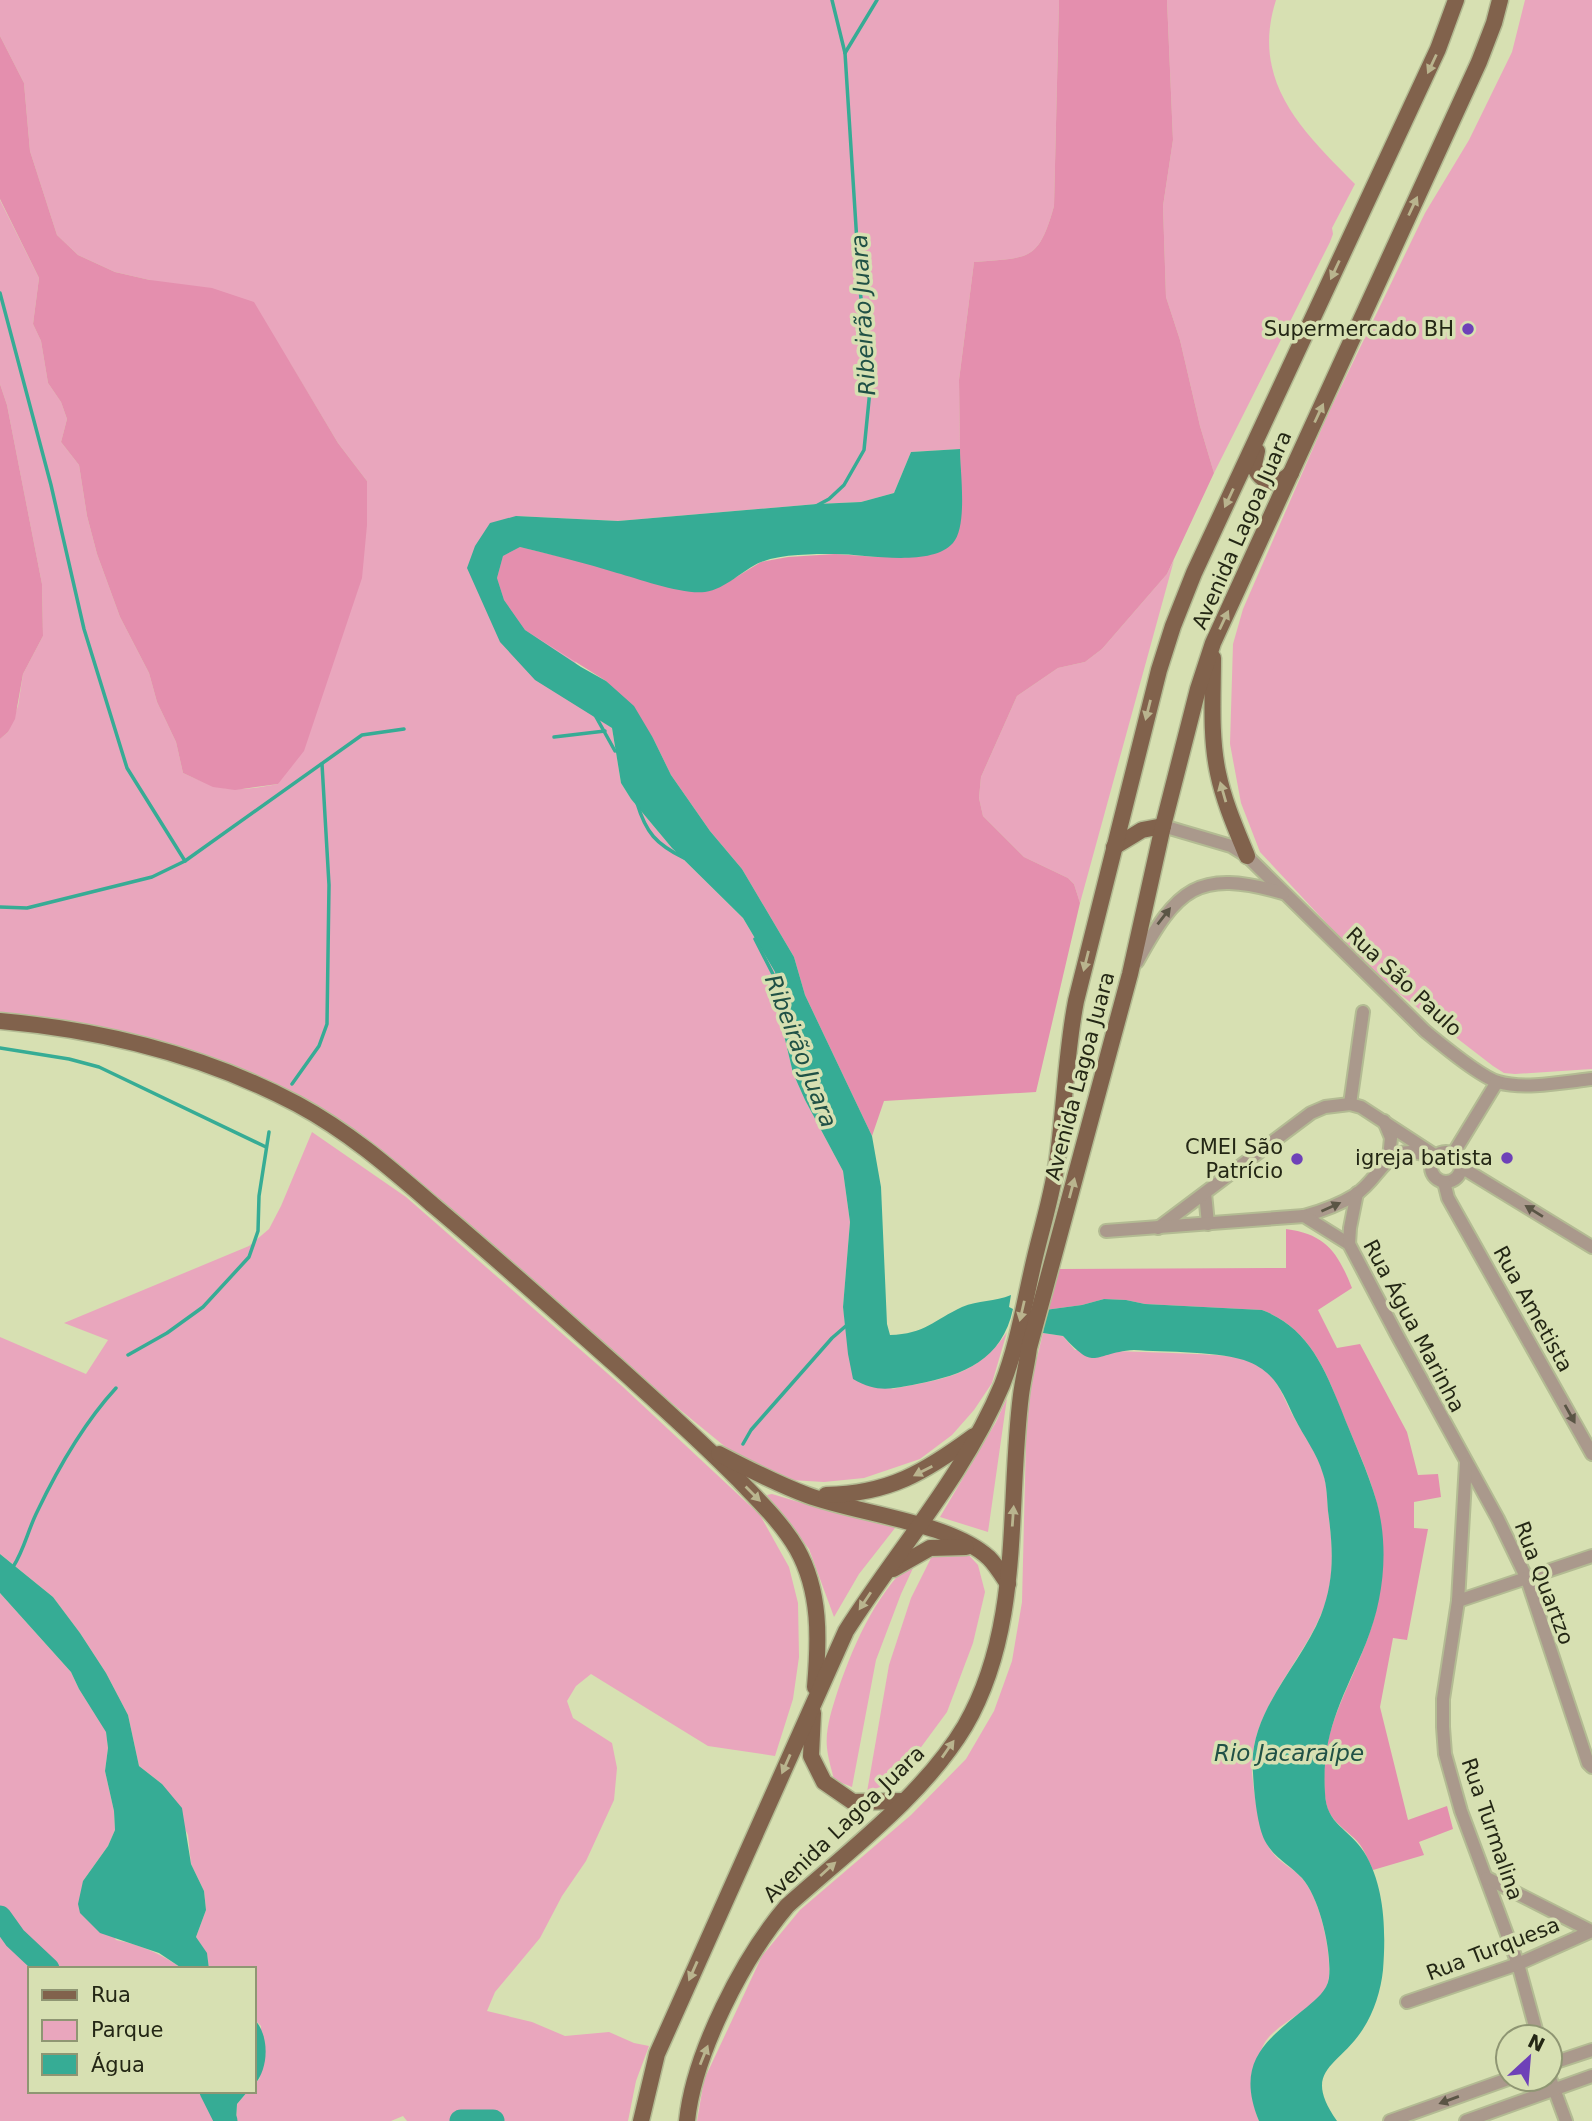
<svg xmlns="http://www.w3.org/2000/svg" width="1592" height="2121" viewBox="0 0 1592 2121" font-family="'DejaVu Sans',sans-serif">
	<rect width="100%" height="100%" fill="#d7e0b2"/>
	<g fill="#e9a6bd">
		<path d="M0 0H1059L1054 206C1038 263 1029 257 974 262L959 380 960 449 911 452 894 493 861 502 817 504 618 521 516 516 598 718 612 728 621 783 631 799 672 848 743 918 775 972 784 1035 793 1073 805 1100 843 1171 850 1222 843 1307 846 1330 892 1389C941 1379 977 1377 1007 1332L992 1383 974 1410 952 1435 920 1459 864 1478 824 1482 790 1480 739 1458 635 1373 417 1183 248 1076 0 1014V739L8 732 18 706 23 674 43 636 42 584 7 405 0 384V200L39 278 33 324 41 341 48 383 61 402 67 419 61 442 79 465 87 516 97 554 120 617 149 673 157 702 176 742 183 773C223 792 234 792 278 784L367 481 338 443 290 363 150 280 115 272 78 255 57 235 30 151 24 83 0 36Z"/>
		<path d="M1167 0H1276C1250 81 1302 131 1355 184L1332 228 1333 234 1330 242 1214 473 1200 426 1180 340 1166 297 1163 206 1173 140Z"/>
		<path d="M1525 0H1592V1069L1515 1074 1504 1073 1493 1066 1375 975 1260 852 1241 803 1230 744 1233 644 1243 609 1328 414 1425 213 1469 140 1512 52Z"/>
		<path d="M1174 560 1080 903 1074 884 1068 878 1024 857 983 816 979 798 981 777 1017 696 1058 668 1085 662 1102 649 1167 574Z"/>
		<path d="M312 1132 406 1197 623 1387 760 1515 789 1567 798 1603 799 1657 793 1699 775 1756 708 1746 591 1674 576 1686 567 1701 573 1718 612 1743 617 1768 614 1800 586 1861 562 1896 540 1938 495 1992 487 2011 532 2022 565 2036 609 2032 634 2043 649 2046 636 2081 628 2121H407L403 2116 391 2121H236L237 2104 248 2091H254V2085L260 2078 261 2026 254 2019V1969H209L207 1954 196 1937 206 1910 204 1891 191 1864 188 1835 162 1784 139 1766 128 1715 106 1673 80 1633 53 1597 0 1554V1337L86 1374 108 1340 64 1323 249 1246 269 1229 281 1206Z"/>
		<path d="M1043 1333 1063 1336 1075 1350C1115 1351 1156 1352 1196 1354 1214 1355 1232 1355 1249 1361 1280 1374 1281 1396 1296 1421 1306 1438 1317 1454 1323 1473 1327 1484 1327 1498 1328 1510 1333 1548 1336 1583 1319 1619 1297 1668 1249 1714 1252 1772 1254 1793 1259 1837 1273 1853 1280 1863 1293 1868 1301 1877 1320 1897 1331 1950 1329 1977 1326 2007 1277 2020 1264 2044 1259 2052 1259 2066 1257 2075 1254 2094 1251 2102 1259 2121H697L704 2080 762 1956 800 1910 911 1815 966 1759 994 1711 1012 1661 1022 1602 1027 1399Z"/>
		<path d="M1007 1398 988 1532 940 1517 996 1422Z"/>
		<path d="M772 1494 822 1509 891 1524 895 1528 859 1574 834 1617 809 1549 767 1495Z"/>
		<path d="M937 1546 963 1549 978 1565 985 1592 973 1643 947 1712 916 1754 888 1784 867 1792 889 1665 911 1598Z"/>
		<path d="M920 1553 901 1594 876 1660 852 1787 834 1780C832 1770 828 1759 827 1748 825 1729 832 1709 838 1690 856 1638 878 1590 920 1553Z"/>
		<path d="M0 1593 71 1672 79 1689 106 1731 108 1748 105 1771 114 1811 115 1830 108 1846 83 1881 116 1940C142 1945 161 1954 183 1969H30V2091H220L222 2099 221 2121H0Z"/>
	</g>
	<g fill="#e48fae">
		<path d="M1059 0H1167L1173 140 1163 206 1166 297 1180 340 1200 426 1214 473 1167 574 1102 649 1085 662 1058 668 1017 696 981 777 979 798 983 816 1024 857 1068 878 1074 884 1080 903 1036 1092 884 1101 872 1136 805 995 794 957 742 869 710 831 671 775 653 738 606 681 525 630 504 600 497 578 503 556 520 547 566 558 728 582 761 562 788 557 835 554 878 557 961 520 959 380 974 262C1029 257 1038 263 1054 206Z"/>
		<path d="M0 36 24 83 30 151 57 235 78 255 115 272 150 280 212 288 254 302 338 443 367 481V525L362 578 304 751 278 784 235 790 213 787 183 773 176 742 157 702 149 673 120 617 97 554 87 516 79 465 61 442 67 419 61 402 48 383 41 341 33 324 39 278 0 199Z"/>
		<path d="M0 384 7 405 42 584 43 636 23 674 15 719 8 732 0 739Z"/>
		<path d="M1286 1229C1326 1234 1338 1253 1352 1288L1318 1310 1337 1348 1360 1344 1407 1432 1418 1475 1438 1474 1441 1497 1414 1502V1528L1428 1529 1407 1640 1393 1638 1380 1707 1408 1820 1447 1806 1453 1829 1419 1842 1424 1855 1373 1870C1368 1859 1363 1846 1354 1838 1339 1824 1327 1818 1325 1796 1319 1731 1346 1697 1367 1640 1383 1599 1387 1547 1377 1504 1369 1472 1353 1440 1341 1410 1325 1367 1307 1327 1262 1310L1145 1304 1126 1300 1104 1299 1082 1305 1045 1310 1058 1269 1286 1268Z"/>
	</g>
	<g fill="#36ac95">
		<path d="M960 449C960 471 968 526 953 543 931 568 865 554 835 554 812 554 782 554 761 562 742 570 726 589 705 592 683 595 639 579 617 573 585 563 552 555 520 547L503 556 497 578 504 600 525 630 581 667 606 681 634 706 653 738 671 775 710 831 742 869 794 957 805 995 872 1136 881 1187 887 1324 890 1335C925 1334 934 1320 962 1307 978 1300 995 1302 1011 1295L1009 1307 1013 1309C1002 1360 964 1375 917 1384 891 1389 877 1393 853 1379L848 1354 843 1307 850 1222 843 1171 805 1100 793 1073 784 1035 775 972 743 918 672 848 631 799 621 783 612 728 535 680 500 642 467 568 475 546 490 523 516 516 618 521 817 504 861 502 894 493 911 452Z"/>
		<path d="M1104 1299 1126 1300 1145 1304 1262 1310C1307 1327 1324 1366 1341 1409 1353 1440 1368 1471 1377 1503 1389 1548 1384 1599 1366 1643 1344 1697 1321 1731 1325 1793 1326 1825 1349 1828 1364 1852 1385 1886 1386 1931 1383 1970 1381 1990 1374 2012 1363 2029 1338 2068 1301 2069 1337 2121H1259C1235 2062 1265 2041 1307 2007 1316 1999 1327 1991 1329 1978 1332 1952 1320 1898 1302 1878 1290 1865 1274 1858 1265 1841 1257 1825 1254 1792 1253 1773 1247 1713 1300 1667 1321 1615 1335 1579 1333 1548 1328 1511 1327 1499 1327 1485 1323 1474 1317 1453 1304 1437 1294 1417 1283 1394 1276 1373 1249 1362 1224 1351 1163 1352 1134 1350 1091 1353 1097 1373 1063 1336L1043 1333 1045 1310 1082 1305Z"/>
		<path d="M0 1554 53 1597 80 1633 106 1673 128 1715 139 1766 162 1784 182 1808 191 1864 204 1891 206 1910 196 1937 207 1953 209 1969H183L159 1953 100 1933 80 1913 78 1904 83 1881 108 1846 115 1830 114 1811 105 1771 108 1748 106 1732 79 1689 71 1672 0 1593Z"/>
		<path d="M254 2019C270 2035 269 2069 254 2085Z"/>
		<path d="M220 2091H248L237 2104 236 2121H221L222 2099Z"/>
	</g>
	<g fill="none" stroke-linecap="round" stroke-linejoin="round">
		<g stroke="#36ac95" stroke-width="3.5">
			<path d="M845 53 877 0"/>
			<path d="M0 293 51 485 84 629 127 768 185 861"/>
			<path d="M816 506 829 499 844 485 864 450 871 380 860 290 845 53 832 0"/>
			<path d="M595 715 615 751"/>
			<path d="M554 737 605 731"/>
			<path d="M637 803C646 833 656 844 684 858"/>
			<path d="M0 907 27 908 152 877 185 861 362 735 404 729"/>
			<path d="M755 939 777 982"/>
			<path d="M0 1048 69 1059 99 1067 266 1147"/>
			<path d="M292 1084 319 1046 327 1024 329 885 322 764"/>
			<path d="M128 1355 167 1333 203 1307 249 1257 258 1231 259 1196 269 1132"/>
			<path d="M743 1444 751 1430 832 1338 847 1325"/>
			<path d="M13 1567C24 1550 28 1530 37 1512 58 1468 83 1424 116 1388"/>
		</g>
		<g stroke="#36ac95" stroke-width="23">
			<path d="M0 1917 15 1938 48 1969"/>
			<path d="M211 2091 226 2121"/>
			<path d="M461 2121H493"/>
		</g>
		<g stroke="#b3bb93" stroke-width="16">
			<g id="minor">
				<path d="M1163 826 1231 846 1247 856 1425 1031C1441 1044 1479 1076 1498 1082 1524 1090 1565 1082 1592 1079"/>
				<path d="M1137 962C1177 889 1197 868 1283 893"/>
				<path d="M1350 1104 1363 1012"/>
				<path d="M1384 1121 1391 1138 1389 1158"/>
				<circle cx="1446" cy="1167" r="15"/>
				<path d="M1453 1154 1497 1082"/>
				<path d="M1461 1167 1592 1247"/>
				<path d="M1444 1182 1448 1198 1592 1454"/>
				<path d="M1205 1193 1208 1224"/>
				<path d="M1304 1216C1322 1211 1339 1205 1355 1195 1384 1176 1386 1138 1431 1157"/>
				<path d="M1158 1228 1311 1113 1325 1107 1350 1104 1361 1107 1436 1156"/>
				<path d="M1106 1231 1304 1216 1349 1244 1397 1335 1498 1519 1527 1579 1588 1763 1592 1767"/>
				<path d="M1349 1244 1350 1228 1357 1193"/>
				<path d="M1466 1463 1458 1601 1443 1699V1727L1445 1754 1461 1811 1518 1964 1538 2037"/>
				<path d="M1458 1601 1592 1556"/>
				<path d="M1487 1878 1591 1931"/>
				<path d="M1407 2002 1518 1964 1592 1931"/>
				<path d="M1550 2064 1592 2050"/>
				<path d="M1550 2078 1566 2121"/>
				<path d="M1390 2121 1508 2079"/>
				<path d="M1466 2121 1592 2076"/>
			</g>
		</g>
		<g stroke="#b3bb93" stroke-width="19">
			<g id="major">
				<path d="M1257 451 1254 465C1260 483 1278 488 1291 473"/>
				<path d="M1213 658C1213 695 1210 736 1218 773 1224 802 1236 829 1247 856"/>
				<path d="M1114 847 1142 830 1163 826"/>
				<path d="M0 1021C102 1030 206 1056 297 1104 349 1132 389 1167 433 1205 495 1257 555 1311 616 1365 658 1403 700 1440 739 1480 760 1502 782 1523 797 1549 821 1592 819 1640 815 1687"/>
				<path d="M719 1454C748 1469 777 1484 807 1495 858 1514 950 1522 989 1558 996 1565 1002 1575 1008 1584"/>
				<path d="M826 1495C889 1494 925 1472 974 1436"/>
				<path d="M893 1569 930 1548 966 1547"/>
				<path d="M813 1713 811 1756 824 1782 853 1802 904 1801"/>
				<path d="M641 2121 657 2054 846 1631C898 1549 964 1476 1002 1385 1018 1345 1025 1299 1035 1257 1043 1223 1054 1189 1058 1154 1065 1103 1066 1052 1076 1001L1159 670 1173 626 1194 573 1438 49 1456 0"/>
				<path d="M687 2121C694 2053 743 1958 787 1906 846 1853 924 1795 965 1726 1023 1626 1007 1505 1021 1395 1023 1379 1027 1364 1029 1348L1130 974 1163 826 1198 689 1213 643 1479 62 1494 23 1500 0"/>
			</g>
		</g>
		<use href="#minor" stroke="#aa998c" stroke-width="12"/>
		<use href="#major" stroke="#81624c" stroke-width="16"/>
	</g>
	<defs><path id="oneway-solid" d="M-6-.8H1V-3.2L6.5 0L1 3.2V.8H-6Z" transform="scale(1.75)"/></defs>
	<g fill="#b9b48e">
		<use href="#oneway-solid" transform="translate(1432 64) rotate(115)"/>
		<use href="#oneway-solid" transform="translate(1413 206) rotate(-65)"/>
		<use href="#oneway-solid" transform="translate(1335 270) rotate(115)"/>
		<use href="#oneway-solid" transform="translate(1319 413) rotate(-65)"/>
		<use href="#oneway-solid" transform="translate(1229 498) rotate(115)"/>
		<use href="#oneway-solid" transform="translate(1224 620) rotate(-65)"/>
		<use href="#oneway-solid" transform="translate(1148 710) rotate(104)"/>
		<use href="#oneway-solid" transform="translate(1223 792) rotate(-106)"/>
		<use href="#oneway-solid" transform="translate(1086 961) rotate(104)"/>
		<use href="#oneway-solid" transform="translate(1072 1188) rotate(-75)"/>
		<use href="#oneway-solid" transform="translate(1022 1311) rotate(103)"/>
		<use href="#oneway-solid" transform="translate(923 1471) rotate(153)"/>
		<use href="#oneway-solid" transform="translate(753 1494) rotate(45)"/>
		<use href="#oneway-solid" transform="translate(1013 1516) rotate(-86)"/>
		<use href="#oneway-solid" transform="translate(865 1601) rotate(124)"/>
		<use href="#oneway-solid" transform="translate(948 1749) rotate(-55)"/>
		<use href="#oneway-solid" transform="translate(786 1764) rotate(114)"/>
		<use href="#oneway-solid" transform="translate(828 1869) rotate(-42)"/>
		<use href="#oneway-solid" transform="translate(693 1971) rotate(114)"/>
		<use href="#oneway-solid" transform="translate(704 2055) rotate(-68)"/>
	</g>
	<g fill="#5a5545">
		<use href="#oneway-solid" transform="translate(1164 916) rotate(-52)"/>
		<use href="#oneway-solid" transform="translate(1331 1207) rotate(-24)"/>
		<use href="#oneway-solid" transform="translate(1534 1211) rotate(-148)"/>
		<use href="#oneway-solid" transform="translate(1570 1414) rotate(61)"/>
		<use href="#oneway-solid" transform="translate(1449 2100) rotate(160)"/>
	</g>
	<g fill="#6e41b8" stroke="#d7e0b2" stroke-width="2.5">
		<circle cx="1468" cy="329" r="7"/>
		<circle cx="1507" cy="1158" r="7"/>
		<circle cx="1297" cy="1159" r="7"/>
	</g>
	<g text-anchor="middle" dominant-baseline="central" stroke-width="7" stroke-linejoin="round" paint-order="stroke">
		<g font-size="21" fill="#242715" stroke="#d7e0b2" text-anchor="end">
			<text x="1454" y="329">Supermercado BH</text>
			<text x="1283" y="1147">CMEI São<tspan x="1283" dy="24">Patrício</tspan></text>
			<text x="1493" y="1158">igreja batista</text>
		</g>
		<g font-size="21" fill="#242715" stroke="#d7e0b2">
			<text transform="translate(1242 530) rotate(-66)">Avenida Lagoa Juara</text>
			<text transform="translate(1404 982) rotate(43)">Rua São Paulo</text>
			<text transform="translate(1080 1076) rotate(-75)">Avenida Lagoa Juara</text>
			<text transform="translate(1533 1309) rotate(61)">Rua Ametista</text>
			<text transform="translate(1414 1326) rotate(62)">Rua Água Marinha</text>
			<text transform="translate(1544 1583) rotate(69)">Rua Quartzo</text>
			<text transform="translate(844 1824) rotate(-44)">Avenida Lagoa Juara</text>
			<text transform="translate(1492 1829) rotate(71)">Rua Turmalina</text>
			<text transform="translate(1493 1949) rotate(-21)">Rua Turquesa</text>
		</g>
		<g font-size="23" font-style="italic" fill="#205146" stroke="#d7e0b2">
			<text transform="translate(863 315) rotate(-93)">Ribeirão Juara</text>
			<text transform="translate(801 1051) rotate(69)">Ribeirão Juara</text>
			<text x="1289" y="1753">Rio Jacaraípe</text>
		</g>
	</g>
	<rect x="28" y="1967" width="228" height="126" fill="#d7e0b2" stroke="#8f9673" stroke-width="2"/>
	<rect x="42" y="1990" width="35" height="10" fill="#81624c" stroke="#8f9673" stroke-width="2"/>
	<text x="91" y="2002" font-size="21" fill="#242715">Rua</text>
	<rect x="42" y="2020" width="35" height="21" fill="#e9a6bd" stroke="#8f9673" stroke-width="2"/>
	<text x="91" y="2037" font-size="21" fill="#242715">Parque</text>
	<rect x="42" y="2054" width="35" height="21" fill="#36ac95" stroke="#8f9673" stroke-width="2"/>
	<text x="91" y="2072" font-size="21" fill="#242715">Água</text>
	<g transform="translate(1529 2058) rotate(26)"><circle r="33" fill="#d7e0b2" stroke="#8f9673" stroke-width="2"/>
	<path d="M0-5L12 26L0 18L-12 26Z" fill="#6e41b8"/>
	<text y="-10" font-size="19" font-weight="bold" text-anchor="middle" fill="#242715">N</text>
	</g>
</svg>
